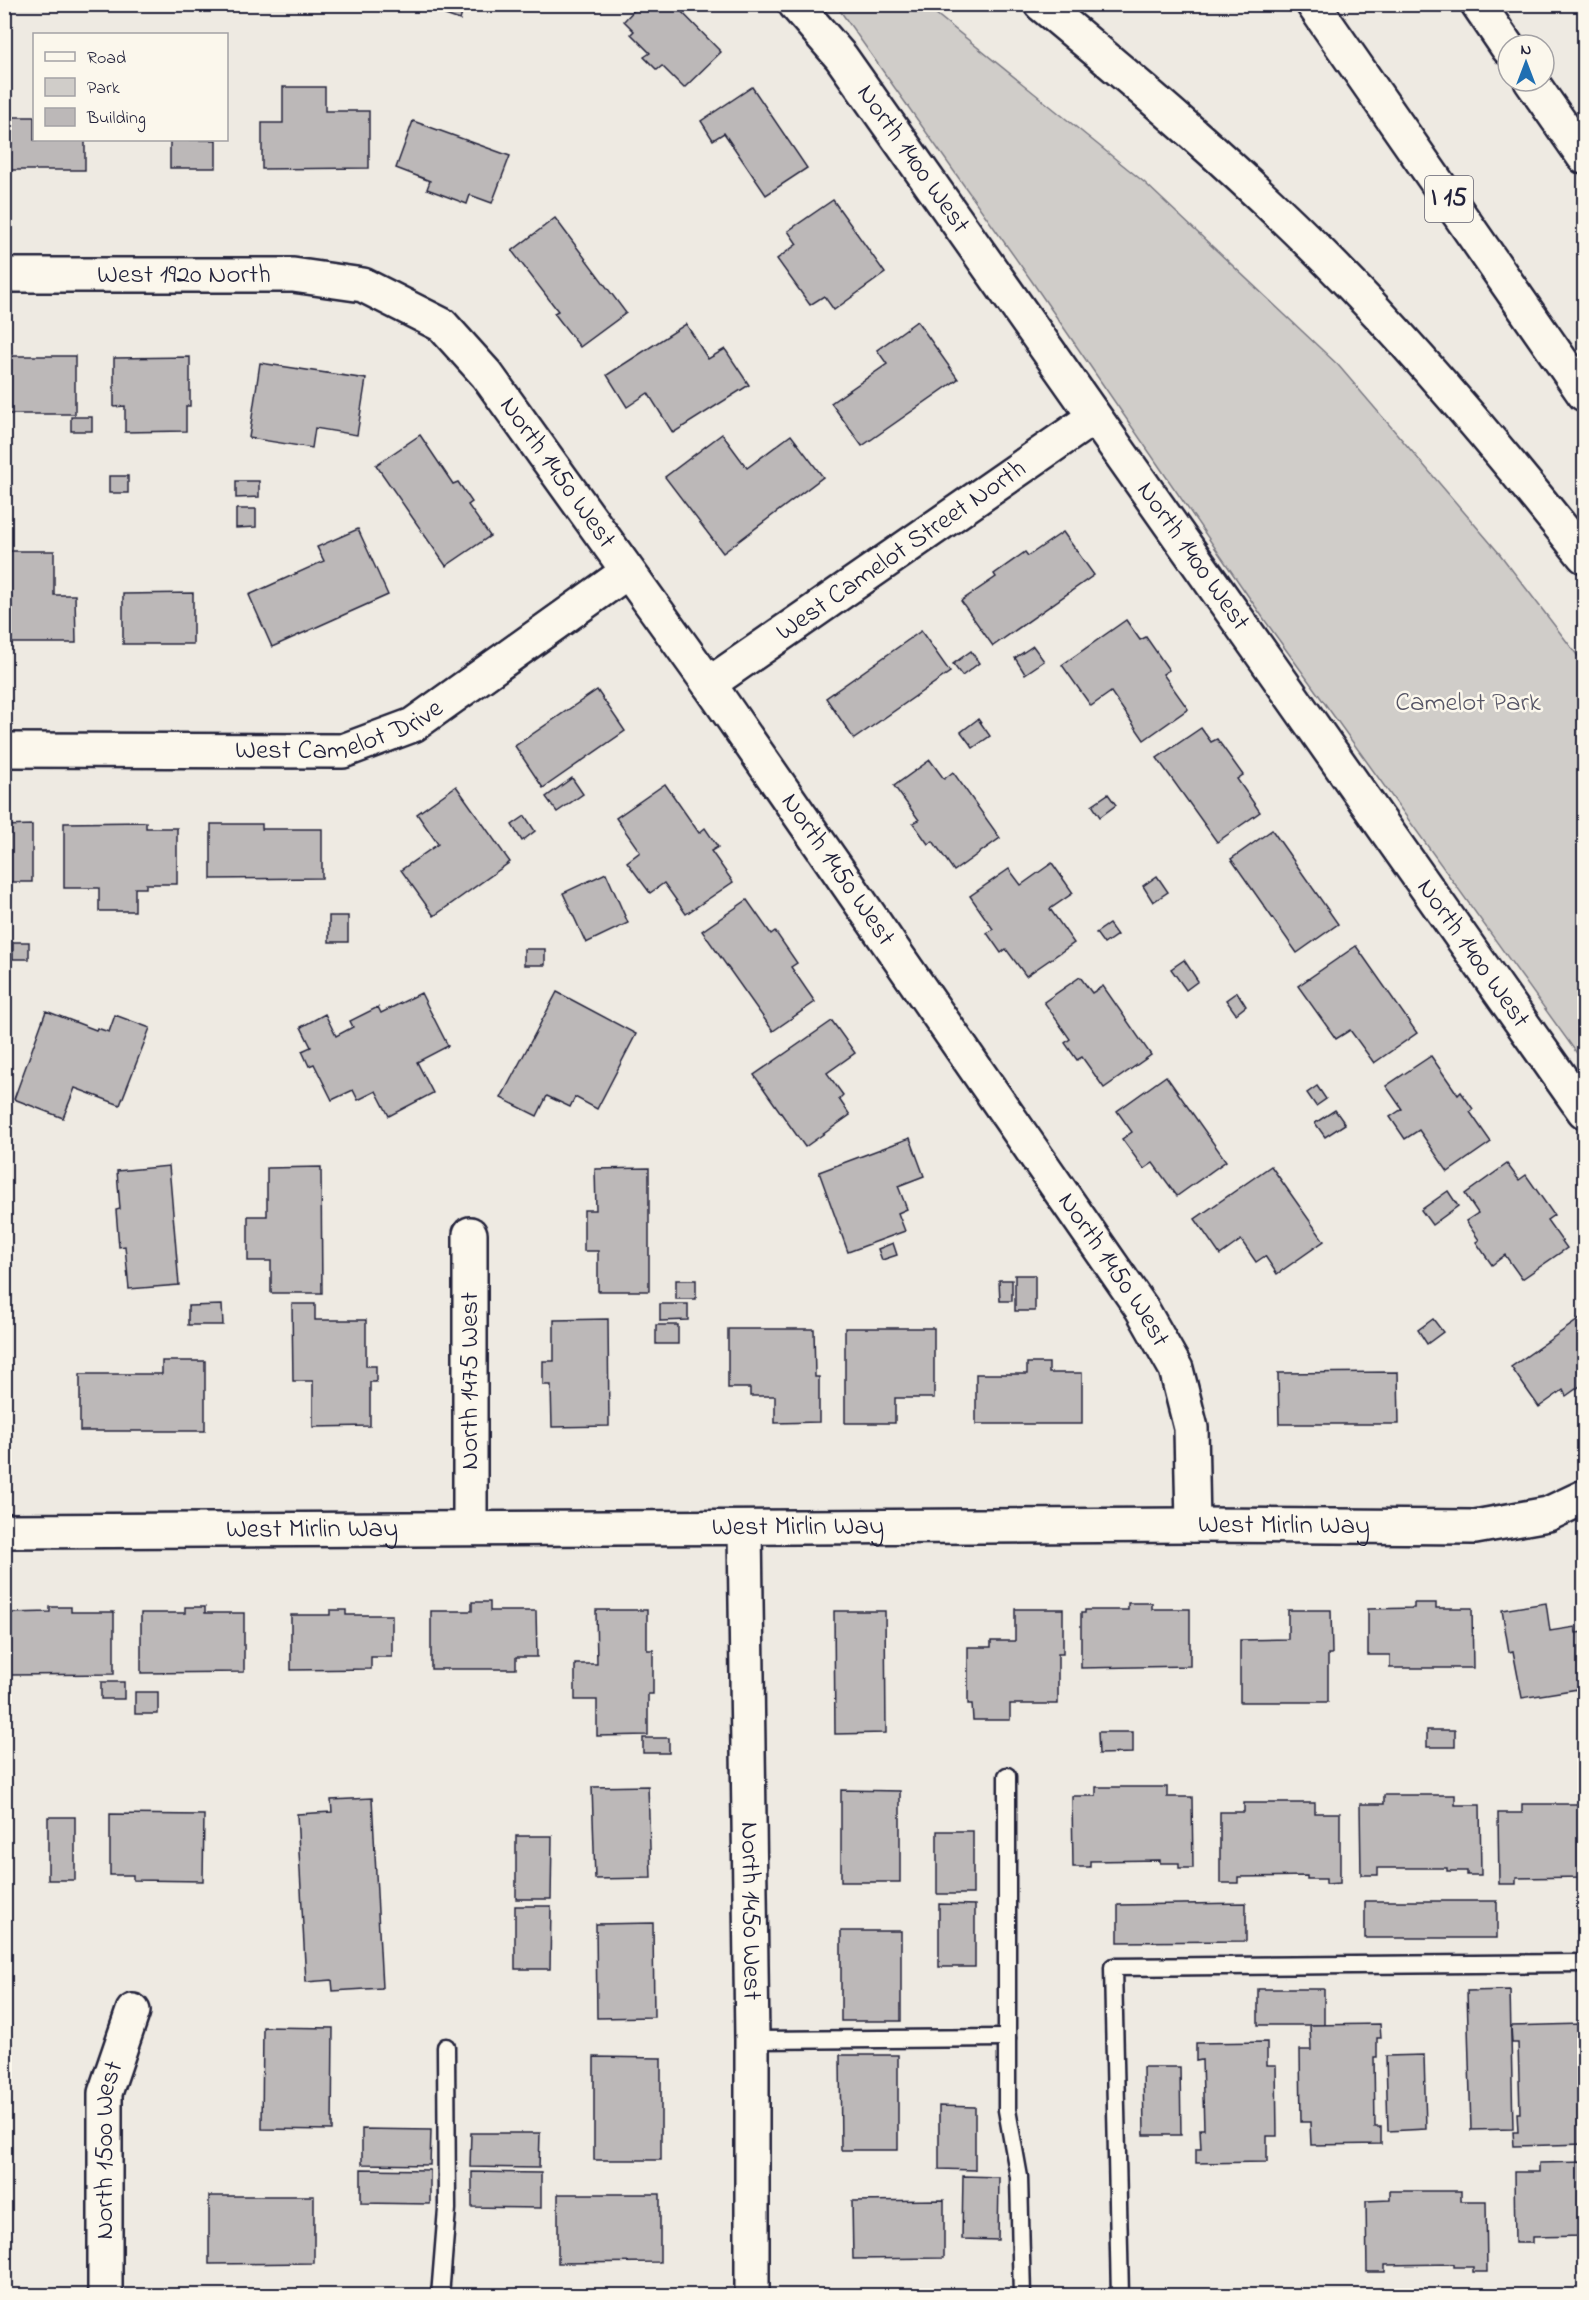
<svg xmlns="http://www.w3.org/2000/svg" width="1589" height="2300" viewBox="0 0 1589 2300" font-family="'Indie Flower',sans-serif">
	<rect width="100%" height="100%" fill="#eeeae2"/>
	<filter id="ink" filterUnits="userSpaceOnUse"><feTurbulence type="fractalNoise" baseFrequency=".0167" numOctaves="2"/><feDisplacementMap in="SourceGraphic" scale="12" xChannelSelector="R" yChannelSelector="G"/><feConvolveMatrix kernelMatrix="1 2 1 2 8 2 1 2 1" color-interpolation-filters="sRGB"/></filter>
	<g filter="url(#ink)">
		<path fill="#d0cdc9" stroke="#797882" stroke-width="1.5" d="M836 5H925L1144 182 1338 365 1499 553 1584 664V1063L1266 622 1031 280Z"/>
		<g fill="#bcb8b8" stroke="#22223b" stroke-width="1.5">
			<path d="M448 4H465L460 20 445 15Z"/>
			<path d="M640 4H674L721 52 684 88 662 66 657 70 644 57 650 53 631 34 634 31 624 21Z"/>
			<path d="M283 87H325V111H369V168L262 169V123H283Z"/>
			<path d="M752 87 807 168 766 195 724 133 713 140 701 121Z"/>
			<path d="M4 117H34V140H85V170H4Z"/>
			<path d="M413 121 510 156 492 203 470 195 467 204 427 189 430 181 396 168Z"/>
			<path d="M138 140H216V168H170V141Z"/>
			<path d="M833 200 885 273 834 310 824 296 810 305 777 259 797 244 788 231Z"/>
			<path d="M555 218 626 313 580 347 554 313 558 311 512 251Z"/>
			<path d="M917 321 958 379 862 446 831 403 887 364 877 350Z"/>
			<path d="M686 324 708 359 725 349 749 385 673 433 648 393 627 407 607 375Z"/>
			<rect x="4" y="356" width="71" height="58"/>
			<path d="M190 357V406H186V431L125 432V406L114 407V358Z"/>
			<path d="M260 363 366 379 357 435 315 428 312 448 249 438Z"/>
			<rect x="71" y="417" width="21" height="14"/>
			<path d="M722 434 747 468 791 435 823 477 723 553 665 477Z"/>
			<path d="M420 435 453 484 458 482 472 502 468 505 490 536 446 566 376 465Z"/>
			<rect x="109" y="476" width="19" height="17"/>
			<path d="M236 481H259V497L236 498Z"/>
			<path d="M236 509H256V527L236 528Z"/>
			<path d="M358 529 388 595 272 647 249 595 324 561 317 547Z"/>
			<path d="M1063 532 1094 575 993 646 961 601 996 577 994 574 1025 552 1028 556Z"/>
			<path d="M4 551H54V595H75L76 643H4Z"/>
			<path d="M193 593V644H123V594Z"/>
			<path d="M1126 620 1140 640 1146 637 1169 670 1163 674 1188 709 1144 740 1111 692 1091 706 1062 665Z"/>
			<path d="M921 631 950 672 854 739 826 698Z"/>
			<path d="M1033 646 1044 661 1025 674 1015 658Z"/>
			<path d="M971 651 979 663 962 676 953 664Z"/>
			<path d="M597 690 625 731 543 788 515 746Z"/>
			<path d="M978 719 990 736 973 748 961 732Z"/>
			<path d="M1201 728 1211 742 1217 739 1243 775 1237 779 1260 812 1217 842 1157 758Z"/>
			<path d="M930 760 944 779 953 772 1000 838 954 871 933 841 928 844 913 823 919 820 894 786Z"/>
			<path d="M572 778 583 794 557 812 546 797Z"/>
			<path d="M665 784 699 833 705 828 718 847 711 851 733 882 686 914 664 883 650 893 627 862 640 852 616 818Z"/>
			<path d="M456 786 510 862 434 916 401 870 438 844 417 814Z"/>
			<path d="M1108 794 1116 805 1100 817 1092 805Z"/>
			<path d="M525 816 535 831 522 841 512 825Z"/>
			<path d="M146 822V828H177V884H146V888H135V911H99V888H64V823Z"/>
			<path d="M211 824H262V829H322V878L211 879Z"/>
			<path d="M32 825V882H4V826Z"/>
			<path d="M1272 830 1338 924 1297 953 1231 859Z"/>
			<path d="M1052 863 1073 893 1050 909 1074 943 1026 976 1006 949 1001 953 987 933 993 929 970 896 1009 869 1021 885Z"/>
			<path d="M606 873 628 923 586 943 563 893Z"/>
			<path d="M1157 876 1168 892 1153 902 1143 886Z"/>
			<path d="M747 900 771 934 775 931 797 963 791 967 815 1002 773 1031 702 931Z"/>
			<rect x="329" y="916" width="19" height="26"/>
			<path d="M1109 924 1117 935 1104 944 1096 933Z"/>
			<rect x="13" y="942" width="16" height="17"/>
			<path d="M1356 946 1417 1033 1374 1063 1350 1030 1336 1039 1298 986Z"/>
			<rect x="524" y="949" width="21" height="16"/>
			<path d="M1184 960 1198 981 1186 990 1171 969Z"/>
			<path d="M1080 977 1092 993 1103 986 1151 1055 1104 1088 1082 1057 1077 1060 1065 1043 1070 1039 1044 1002Z"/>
			<path d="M557 992 636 1034 597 1109 575 1097 570 1107 547 1096 537 1116 501 1098Z"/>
			<path d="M1237 992 1246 1006 1236 1014 1226 1000Z"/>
			<path d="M421 993 448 1046 417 1062 433 1093 389 1116 376 1091 358 1100 353 1090 332 1100 314 1064 309 1066 302 1051 311 1047 301 1027 325 1014 336 1036 353 1027 350 1021 378 1007 381 1013Z"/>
			<path d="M46 1011 96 1030 97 1028 109 1032 115 1015 150 1028 120 1105 75 1088 63 1118 14 1099Z"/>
			<path d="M832 1021 855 1053 827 1073 843 1095 839 1099 850 1115 805 1147 754 1075Z"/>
			<path d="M1431 1056 1458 1095 1461 1092 1473 1109 1470 1112 1491 1142 1448 1172 1419 1130 1405 1139 1390 1117 1402 1109 1386 1086Z"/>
			<path d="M1166 1076 1226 1161 1177 1196 1153 1163 1144 1169 1122 1139 1132 1132 1117 1111Z"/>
			<path d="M1317 1086 1326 1099 1316 1106 1307 1093Z"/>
			<path d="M1335 1110 1345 1124 1325 1137 1315 1123Z"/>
			<path d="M910 1138 924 1176 898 1186 907 1209 898 1213 905 1231 848 1252 819 1172Z"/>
			<path d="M1507 1164 1519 1180 1526 1175 1554 1215 1547 1220 1567 1248 1522 1279 1505 1255 1492 1265 1476 1242 1479 1240 1466 1221 1478 1213 1465 1194Z"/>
			<path d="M169 1166 179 1285 129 1289 125 1246 119 1247 116 1210 120 1209 117 1171Z"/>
			<path d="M1271 1166 1324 1241 1277 1274 1265 1256 1256 1262 1241 1240 1220 1255 1195 1219Z"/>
			<path d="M321 1167 322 1293H271V1261H248V1216H267V1168Z"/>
			<path d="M649 1168V1291H598V1251H584V1210H596L595 1169Z"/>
			<path d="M1448 1191 1458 1206 1432 1225 1421 1210Z"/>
			<path d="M893 1243 897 1255 882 1260 878 1249Z"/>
			<rect x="1015" y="1275" width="20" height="36"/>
			<rect x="676" y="1280" width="20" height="19"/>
			<path d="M999 1280H1012V1301H1000Z"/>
			<path d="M292 1304H315V1320H366V1366H376V1382H370V1426L313 1427V1381H293Z"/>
			<path d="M660 1304H688V1320L660 1321Z"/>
			<path d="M222 1305 223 1325H188V1306Z"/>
			<path d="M1584 1316V1383L1566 1396 1563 1390 1539 1407 1511 1367Z"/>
			<path d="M608 1319 609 1426 552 1427 551 1385H543V1361H554V1320Z"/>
			<path d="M1433 1319 1443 1332 1427 1344 1418 1330Z"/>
			<rect x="656" y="1325" width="22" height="19"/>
			<path d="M845 1328H934V1398H895V1423H845Z"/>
			<path d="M728 1329H814L815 1377H819V1422L775 1423V1396H750V1388H728Z"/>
			<path d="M162 1361H205V1431H80V1374H162Z"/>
			<path d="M1027 1363H1049V1373H1082V1424H976V1374H1027Z"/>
			<path d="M1398 1372 1399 1424H1279L1278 1373Z"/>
			<path d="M472 1602H490V1611H536L537 1657H516V1669H431V1611H472Z"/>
			<path d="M1128 1603H1152V1609H1190V1666L1081 1668V1613H1085V1610H1128Z"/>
			<path d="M1414 1603H1436V1608H1472L1473 1668H1390V1655H1368V1609L1414 1608Z"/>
			<path d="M1546 1603 1550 1631 1575 1627 1576 1633 1584 1632V1688L1522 1698 1513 1651 1509 1652 1502 1610Z"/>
			<path d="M50 1607H71V1612H114V1674L10 1675V1613L50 1612Z"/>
			<path d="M185 1607H205V1613H244V1672L141 1673V1613H185Z"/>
			<path d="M1015 1609H1063V1654H1058V1704H1010V1720H973L972 1704H968V1647H991V1641H1015Z"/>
			<path d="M330 1610H346V1615H392V1657H371V1669L291 1670V1615H330Z"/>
			<path d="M596 1610H647V1650H653V1694H648V1735L597 1736V1700H575V1664H597Z"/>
			<path d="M1288 1610H1331L1332 1654H1328V1702H1240V1640L1288 1639Z"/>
			<path d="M834 1611H885L886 1733 835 1734Z"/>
			<rect x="101" y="1682" width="23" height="17"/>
			<rect x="135" y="1692" width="23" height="22"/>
			<rect x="1427" y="1730" width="28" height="17"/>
			<path d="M1098 1732H1133V1753L1099 1754Z"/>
			<rect x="643" y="1738" width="26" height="15"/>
			<path d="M648 1786 651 1878 595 1879 592 1787Z"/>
			<path d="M1096 1787H1167V1797H1192L1193 1868H1179V1863H1160V1860L1090 1861V1867H1073L1072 1796H1096Z"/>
			<path d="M841 1790 900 1791V1882H841Z"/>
			<path d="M1384 1795H1455V1805H1480L1481 1875H1467V1871H1447V1868H1378V1875H1361L1360 1804H1384Z"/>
			<path d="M372 1798 382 1988 333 1991 332 1980 306 1982 297 1814 332 1812 331 1800Z"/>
			<path d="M1244 1803H1315V1813H1340V1883L1326 1884V1879H1307V1876L1238 1877V1883H1220V1812H1244Z"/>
			<path d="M1522 1804H1584V1877L1516 1878V1884H1499L1498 1813H1522Z"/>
			<path d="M110 1814 204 1815 203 1881 133 1880V1875H110Z"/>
			<rect x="48" y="1817" width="27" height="63"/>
			<rect x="937" y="1831" width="36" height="63"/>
			<path d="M516 1836H552L551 1899H516Z"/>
			<rect x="1365" y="1901" width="132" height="37"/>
			<path d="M1246 1903V1941L1118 1942V1905Z"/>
			<path d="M939 1904 975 1905V1967H939Z"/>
			<path d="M515 1906H551L550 1969H515Z"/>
			<path d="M653 1923 654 2017 597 2018 596 1924Z"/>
			<rect x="841" y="1931" width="60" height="90"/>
			<rect x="1258" y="1989" width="66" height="36"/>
			<path d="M1510 1990 1513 2129 1471 2130 1467 1991Z"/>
			<path d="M1380 2024 1381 2038H1377V2057H1374L1375 2127H1381V2144L1311 2145 1310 2122H1301L1300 2050H1311L1310 2025Z"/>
			<path d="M1582 2024V2047H1584V2144L1514 2146 1513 2132H1518L1517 2113H1520L1518 2043H1512L1511 2026Z"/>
			<path d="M263 2027 333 2028 332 2130 262 2129Z"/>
			<path d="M1267 2042V2065H1276L1277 2136H1267V2162L1196 2163V2149H1201L1200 2129H1204L1202 2060 1196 2061V2043Z"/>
			<path d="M840 2055H898V2150H841Z"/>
			<path d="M1424 2055 1426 2129 1388 2131 1386 2056Z"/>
			<path d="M594 2057 661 2058V2160H594Z"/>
			<path d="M1143 2067H1180L1181 2135H1144Z"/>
			<path d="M939 2106 975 2107V2170L939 2169Z"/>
			<path d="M362 2129 431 2130 430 2165 362 2164Z"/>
			<path d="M471 2133H540L539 2168 470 2167Z"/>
			<path d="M1584 2162V2236L1533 2237V2243H1515L1514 2172H1539V2163Z"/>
			<path d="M361 2169 430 2170V2204L361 2203Z"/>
			<path d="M472 2172 541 2173V2208L472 2207Z"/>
			<path d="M963 2176 999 2177 998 2240 962 2239Z"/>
			<path d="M1390 2191H1461V2201H1486L1487 2272H1473V2267H1454V2264L1385 2265V2272H1367L1366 2201 1390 2200Z"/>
			<path d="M558 2194H660V2262L558 2263Z"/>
			<path d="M209 2196H314V2263L209 2264Z"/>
			<path d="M944 2200V2258L853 2259 852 2201Z"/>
		</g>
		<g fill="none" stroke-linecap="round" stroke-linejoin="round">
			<g stroke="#22223b" stroke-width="21">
				<g id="service">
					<path d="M1007 1776V2110L1019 2177 1022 2296"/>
					<path d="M752 2040 1007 2038"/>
					<path d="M440 2296 447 2209 446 2047"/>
					<path d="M1120 2296 1113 1967 1584 1963"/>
				</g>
			</g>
			<g stroke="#22223b" stroke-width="38">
				<g id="minor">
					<path id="s1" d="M795 4 841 57 1584 1111"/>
					<path id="s2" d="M4 275H293L363 285 442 325 487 375 709 684 1142 1309 1176 1369 1191 1428 1193 1525"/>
					<path id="s3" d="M709 684 1094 417"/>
					<path id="s4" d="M4 750 343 751 413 725 627 572"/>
					<path d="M470 1528V1234"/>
					<path id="s5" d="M745 1529 752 2040V2296"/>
					<path id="s6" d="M4 1531 1193 1525 1475 1527 1548 1514 1584 1497"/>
					<path id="s7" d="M105 2296V2093L133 2011"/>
				</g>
			</g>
			<g stroke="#22223b" stroke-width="38">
				<g id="motorway">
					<path d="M1041 4C1140 86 1238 170 1329 262 1420 354 1504 455 1584 556"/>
					<path d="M1313 4 1584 394"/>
					<path d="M1478 4 1508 48"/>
					<path d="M1531 81 1584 157"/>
				</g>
			</g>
			<use href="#service" stroke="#fbf7ec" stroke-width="16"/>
			<use href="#minor" stroke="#fbf7ec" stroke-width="33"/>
			<use href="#motorway" stroke="#fbf7ec" stroke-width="33"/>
		</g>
	</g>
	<g text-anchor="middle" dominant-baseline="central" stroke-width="5" stroke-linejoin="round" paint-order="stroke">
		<rect fill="#fbf7ec" stroke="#636270" stroke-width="1.5" x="1425" y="176" width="48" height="46" rx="4.5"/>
		<g font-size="26" font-weight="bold" fill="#22223b">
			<text x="1449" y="199">I 15</text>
		</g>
		<g font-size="27" fill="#22223b" stroke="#fbf7ec">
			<text stroke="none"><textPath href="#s1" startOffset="195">North 1400 West</textPath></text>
			<text stroke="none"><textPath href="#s2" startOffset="180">West 1920 North</textPath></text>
			<text stroke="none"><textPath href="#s2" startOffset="636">North 1450 West</textPath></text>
			<text stroke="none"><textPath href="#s3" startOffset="234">West Camelot Street North</textPath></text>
			<text stroke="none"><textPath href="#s1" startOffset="681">North 1400 West</textPath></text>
			<text stroke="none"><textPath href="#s4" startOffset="339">West Camelot Drive</textPath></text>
			<text stroke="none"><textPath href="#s2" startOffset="1122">North 1450 West</textPath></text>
			<text stroke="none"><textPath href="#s1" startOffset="1167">North 1400 West</textPath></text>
			<text stroke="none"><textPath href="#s2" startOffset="1608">North 1450 West</textPath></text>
			<text transform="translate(470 1381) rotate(-90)">North 1475 West</text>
			<text stroke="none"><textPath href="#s6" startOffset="1280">West Mirlin Way</textPath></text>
			<text stroke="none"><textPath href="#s6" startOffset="794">West Mirlin Way</textPath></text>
			<text stroke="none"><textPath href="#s6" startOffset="308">West Mirlin Way</textPath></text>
			<text stroke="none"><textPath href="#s5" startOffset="382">North 1450 West</textPath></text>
			<text stroke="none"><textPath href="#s7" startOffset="146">North 1500 West</textPath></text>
		</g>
		<g font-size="27" fill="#565566" stroke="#fbf7ec">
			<text x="1468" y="703">Camelot Park</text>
		</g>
	</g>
	<rect width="1589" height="2300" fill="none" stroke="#fbf7ec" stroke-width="24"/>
	<rect x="12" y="12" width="1565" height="2276" fill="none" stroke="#22223b" stroke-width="2" filter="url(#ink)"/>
	<rect x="33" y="33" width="195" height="108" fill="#fbf7ec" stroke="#a4a2a5" stroke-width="1.5"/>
	<rect x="45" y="52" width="30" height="9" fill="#fbf7ec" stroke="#a4a2a5" stroke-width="1.5"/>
	<text x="87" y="63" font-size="18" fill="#22223b">Road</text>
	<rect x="45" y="78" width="30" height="18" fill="#d0cdc9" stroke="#a4a2a5" stroke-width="1.5"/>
	<text x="87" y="93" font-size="18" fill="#22223b">Park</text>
	<rect x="45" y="108" width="30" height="18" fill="#bcb8b8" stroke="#a4a2a5" stroke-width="1.5"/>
	<text x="87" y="123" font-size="18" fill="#22223b">Building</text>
	<g transform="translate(1526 63)"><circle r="28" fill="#fbf7ec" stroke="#a4a2a5" stroke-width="1.5"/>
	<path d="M0-4.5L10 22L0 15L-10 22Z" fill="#1f6fb2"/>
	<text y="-9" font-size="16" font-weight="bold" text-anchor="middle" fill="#22223b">N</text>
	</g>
</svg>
